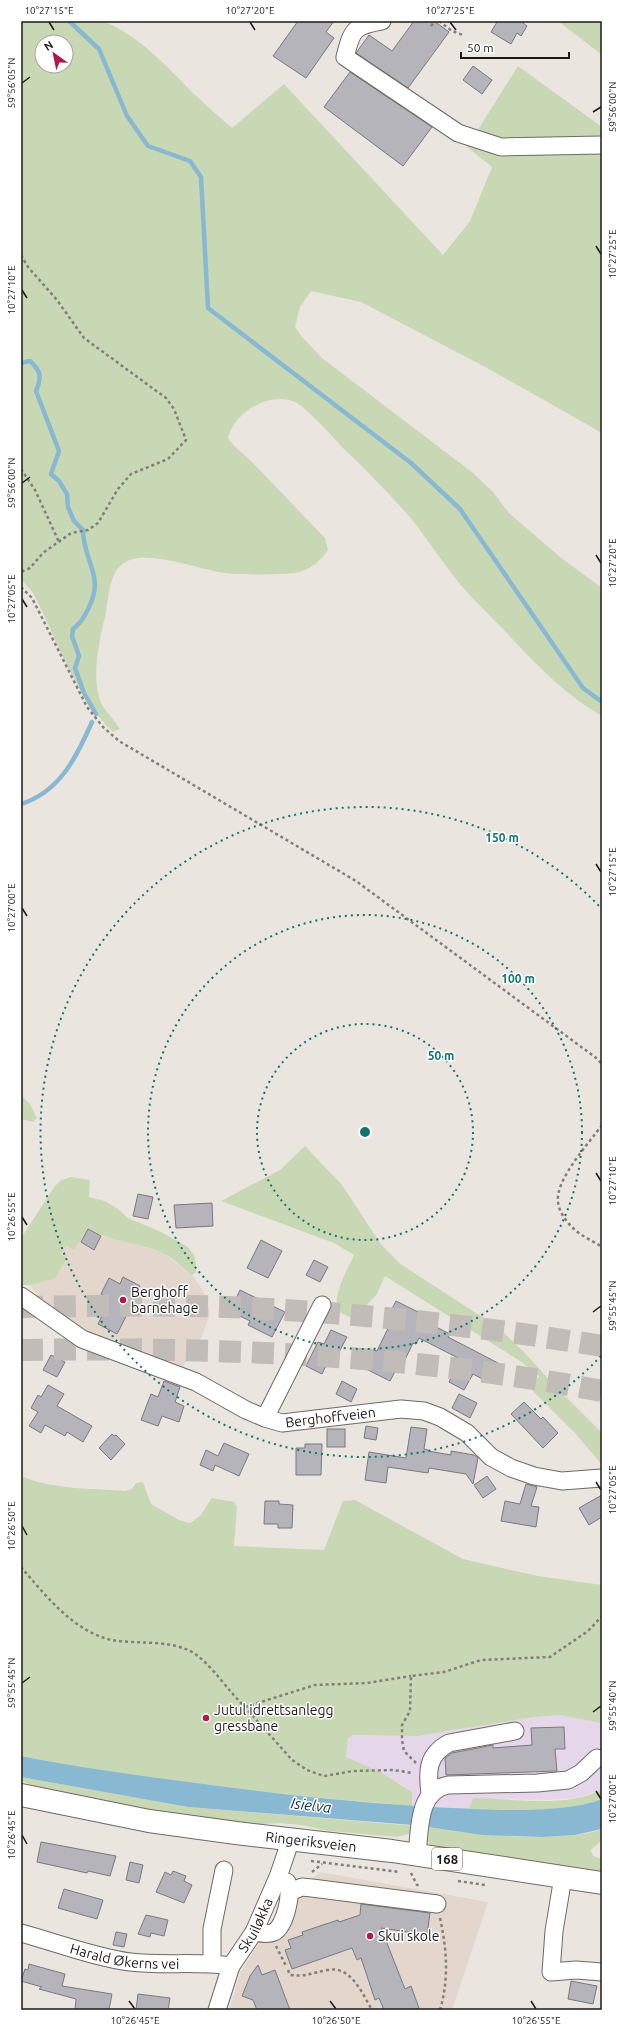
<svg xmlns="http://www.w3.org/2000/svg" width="623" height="2031" viewBox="0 0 623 2031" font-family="Ubuntu,sans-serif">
	<rect width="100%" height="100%" fill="#ebe5e0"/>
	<g fill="#e3d7cd">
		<path d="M88 1229 101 1236 125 1241 163 1253 192 1275 200 1286 206 1297 210 1314 202 1336 183 1367 137 1354 77 1328 42 1303 30 1285 55 1279 67 1259 60 1254 63 1249 66 1246 74 1250Z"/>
		<path d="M320 1872 488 1902 452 2010H229L241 1971 287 1900Z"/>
	</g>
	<path fill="#e6d6e9" d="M560 1715 602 1723V1789L598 1791 575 1798 545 1800 474 1798 469 1809 412 1806V1792L403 1785 346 1757 348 1738 353 1735 418 1736 534 1717Z"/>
	<g fill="#c9d8b4" fill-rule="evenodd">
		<path d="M21 21H103C140 36 166 66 193 93 206 105 219 117 232 128L284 84 443 255 470 221 492 167 467 147 518 66 602 127V433L487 368 361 302 311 291 300 307 295 327 303 338 322 358 473 473 492 491 509 513 560 557 602 588V716C568 697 542 670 515 642 497 622 476 603 459 583 443 563 429 542 414 522 392 496 367 471 343 448 334 438 305 406 295 402 270 391 234 412 228 438L234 446 251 461 325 538 328 550C321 560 311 569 300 572 292 575 234 575 224 573 200 570 145 548 124 563 107 574 109 604 104 621 98 645 91 682 102 705 107 713 115 721 120 729L113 732C74 695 57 639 33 593L21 579ZM42 42H66V66H42Z"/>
		<path d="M558 21H602V55Z"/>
		<path d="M21 1095 30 1104 37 1118 33 1122 21 1119Z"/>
		<path d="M305 1146 342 1185 380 1243 399 1263 499 1328 525 1353 554 1385 602 1433V1465L575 1433 530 1388 539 1376 520 1361 385 1276 377 1294 354 1319 337 1311C334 1291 346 1273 354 1255L334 1243 221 1201 280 1170Z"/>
		<path d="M71 1177 90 1180 89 1197 105 1201 118 1209 128 1218 159 1231 188 1247 194 1255 196 1264V1272L192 1275C182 1268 173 1257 162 1253 138 1242 111 1242 88 1229L74 1250 66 1246 60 1254 67 1258 55 1279 30 1285H21V1238L55 1186 61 1180Z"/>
		<path d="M21 1476C53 1490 91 1488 125 1491L132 1489 136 1483 143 1482 151 1504 179 1520 190 1523 200 1516 212 1498 234 1502 237 1507 234 1546 324 1550 343 1501 355 1500 463 1559 538 1576 602 1585V1723L560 1715 534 1717 418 1736 353 1735 348 1738 346 1757 382 1773 412 1792V1806C282 1795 149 1783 21 1756Z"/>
		<path d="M21 1777 188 1807 417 1826 414 1832 397 1837 329 1831 301 1825 280 1823 249 1825 133 1809 36 1787 22 1781Z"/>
		<path d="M602 1789V1799C568 1813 506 1811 469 1809L473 1798C511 1798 569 1809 602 1789Z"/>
		<path d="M424 1827C470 1833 514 1839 560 1836 574 1835 589 1834 602 1829V1840L591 1850 593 1856 602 1859V1874L436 1849C426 1842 425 1838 424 1827Z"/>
	</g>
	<path fill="#89b8d2" d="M21 1756C81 1768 142 1776 203 1784 286 1795 369 1804 452 1808 494 1810 564 1814 602 1799V1829L575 1835 542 1837 483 1835 413 1825 188 1807 21 1777Z"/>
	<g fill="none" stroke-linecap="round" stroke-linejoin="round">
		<g stroke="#89b8d2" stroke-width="4.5">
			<path d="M69 21 99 49 127 116 148 146 190 161 201 177 208 308 411 463 460 509 583 688 602 702"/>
			<path d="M21 363 30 361C41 371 42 377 36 391L59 451 51 474 59 481 67 494 68 507 74 521 83 530C83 561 105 576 89 607 83 619 83 620 73 629L72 636 79 656 75 668 84 693 96 714"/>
			<path d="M21 804C60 792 77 756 92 722"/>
		</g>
	</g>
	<g fill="#b5b4bb" stroke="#7a7980">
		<path d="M298 21H334L326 32 334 38 306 78 273 56Z"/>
		<path d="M414 21H434L449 32 408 88 356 53 369 35 392 51Z"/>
		<path d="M496 21H524L523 23 527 26 521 36 517 33 511 44 491 32 497 22Z"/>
		<path d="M473 66 492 80 482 94 463 80Z"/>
		<path d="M350 72 432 127 403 166 324 107Z"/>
		<path d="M138 1194 153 1197 148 1219 133 1216Z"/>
		<path d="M212 1203 213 1226 176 1228 174 1205Z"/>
		<path d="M88 1229 101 1236 94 1250 81 1242Z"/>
		<path d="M261 1240 282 1251 268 1278 247 1268Z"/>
		<path d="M314 1260 328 1267 320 1282 306 1275Z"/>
		<path d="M123 1277 140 1286 136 1292 138 1293 117 1334 98 1324 103 1314 99 1313 107 1297 101 1294 109 1278 120 1284Z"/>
		<path d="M240 1290 285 1312 272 1337 248 1325 250 1321 230 1311Z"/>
		<path d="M396 1301 436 1321 434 1326 450 1334 448 1337 498 1363 488 1382 473 1374 464 1390 449 1382 460 1359 419 1338 416 1344 413 1343 401 1368 398 1366 390 1381 364 1368 362 1366 370 1349 377 1351 394 1316 393 1315 394 1313 391 1311Z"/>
		<path d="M331 1330 347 1337 338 1354 333 1351 322 1374 306 1366 318 1342 324 1344Z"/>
		<path d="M51 1355 65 1362 57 1377 43 1370Z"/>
		<path d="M164 1381 180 1387 175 1402 184 1406 179 1422 162 1416 158 1426 141 1420 151 1394 158 1397Z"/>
		<path d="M342 1381 357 1389 351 1402 336 1394Z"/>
		<path d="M48 1385 64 1394 57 1406 92 1426 83 1442 67 1432 65 1436 45 1425 41 1433 29 1426 38 1412 31 1408 38 1395 41 1397Z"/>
		<path d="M459 1394 477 1403 470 1418 452 1408Z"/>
		<path d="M524 1402 541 1419 543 1417 558 1433 543 1448 511 1414Z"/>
		<path d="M366 1426 378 1428 376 1440 364 1438Z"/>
		<path d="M411 1427 427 1429 424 1449 428 1450V1451L451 1455V1451L474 1455 478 1458 473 1484 466 1474 429 1468 428 1473 388 1467 386 1483 365 1480 369 1452 406 1458Z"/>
		<rect x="327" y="1429" width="18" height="18"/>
		<path d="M112 1434 114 1436 116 1435 125 1444 111 1460 99 1448Z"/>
		<path d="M224 1443 249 1454 239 1476 215 1465 213 1471 200 1465 206 1450 218 1456Z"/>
		<path d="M305 1444H322L321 1475H296V1448H305Z"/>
		<path d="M487 1476 496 1489 483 1498 474 1485Z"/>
		<path d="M526 1484 537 1487 531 1506 539 1507 536 1527 501 1521 505 1501 520 1504Z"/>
		<path d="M602 1495V1517L589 1525 579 1508Z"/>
		<path d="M265 1501H279V1504L293 1505 292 1528H278V1524H264Z"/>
		<path d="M564 1727 565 1749H555L557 1771 446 1775 445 1758 452 1753 493 1745V1748L532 1745 531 1728Z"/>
		<path d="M41 1842 116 1856 110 1876 88 1871 87 1873 37 1862Z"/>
		<path d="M130 1862 143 1865 139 1883 126 1880Z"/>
		<path d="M173 1871 186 1876 184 1881 192 1885 184 1903 156 1892 165 1872 171 1875Z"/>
		<path d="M64 1889 103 1900 97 1919 58 1908Z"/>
		<path d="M361 1904 430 1913 427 1935 381 1928 405 1989 411 1986 419 2008 412 2010H384L379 1998 375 2000 361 1958 357 1960 352 1948 292 1969 285 1950 291 1948 288 1940 303 1935 302 1932 338 1920 339 1922 360 1915Z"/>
		<path d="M146 1915 168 1920 164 1936 151 1933 150 1937 138 1934Z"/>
		<path d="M116 1932 127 1934 124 1947 113 1945Z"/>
		<path d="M29 1964 65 1974 62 1986 112 1994 109 2010H75L76 1999 39 1989 42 1987 21 1981 25 1969 28 1970Z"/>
		<path d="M258 1965 262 1975 275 1970 290 2010H257L253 2000 242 1996 250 1976Z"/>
		<path d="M571 1981 597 1986 593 2004 568 1999Z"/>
		<path d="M138 1994 170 1998 168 2010H136Z"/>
	</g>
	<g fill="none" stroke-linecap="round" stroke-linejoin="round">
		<g stroke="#c2bcb8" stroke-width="22" stroke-dasharray="22 11" stroke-linecap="butt">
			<path d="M21 1307C97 1306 174 1304 251 1308 369 1314 486 1327 602 1346"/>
			<path d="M21 1350C215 1347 411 1354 602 1391"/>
		</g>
		<g stroke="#6e6965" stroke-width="19">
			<g id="minor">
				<path d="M382 21C354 26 352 29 345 57L458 133 501 147 602 145"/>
				<path id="s1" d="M21 1296 82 1339 196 1382 246 1410 265 1418 282 1423 401 1409 424 1411 440 1417 467 1433 491 1457 511 1468 534 1476 562 1481 602 1478"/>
				<path d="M265 1418 322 1305"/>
				<path d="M430 1793C427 1771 427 1755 449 1743L515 1731"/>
				<path d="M417 1855C420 1830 417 1791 448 1785L537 1783 568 1780 581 1773 597 1758"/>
				<path d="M563 1877 554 1931 551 1972 576 1970 602 1972"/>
				<path d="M290 1892 302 1887 312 1888 437 1904"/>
				<path d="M254 1932C260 1933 268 1935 274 1932 285 1926 293 1893 287 1882"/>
				<path id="s2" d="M21 1933C54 1942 97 1958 130 1962 164 1966 197 1961 231 1966"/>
				<path d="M212 1963V1929L224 1870"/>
				<path id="s3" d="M217 2010 231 1966 254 1932 278 1877 291 1839"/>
			</g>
		</g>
		<g stroke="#6e6965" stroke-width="24">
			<g id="major">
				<path id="s4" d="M21 1795 149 1821 236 1833 392 1851 602 1883"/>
			</g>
		</g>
		<g stroke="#827e7b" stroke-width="2.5" stroke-dasharray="3 3" stroke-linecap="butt">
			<path d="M439 21 452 31 463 35"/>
			<path d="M431 26 435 21"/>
			<path d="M21 255 28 267 57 300 84 338 166 398 174 409 186 440 168 459 131 474 118 489 98 523 88 530 71 533 43 553 30 568 21 572"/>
			<path d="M21 469 35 490 59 542"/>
			<path d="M21 587 32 598 87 707 103 727 119 741 356 881 595 1057 602 1064"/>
			<path d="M602 1125C589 1143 555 1180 558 1202 559 1212 566 1221 573 1228 581 1236 593 1241 602 1247"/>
			<path d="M21 1567C45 1595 74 1632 112 1640 135 1644 166 1640 188 1650 203 1656 220 1679 231 1692 251 1714 272 1737 292 1760L307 1770 324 1776 353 1771 393 1770 413 1773"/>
			<path d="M245 1707 315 1685 367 1683 411 1676"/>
			<path d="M416 1763 404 1751 402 1740V1725L410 1711 411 1676 444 1672 481 1660 550 1657 588 1631 602 1616"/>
			<path d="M311 1861 400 1872"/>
			<path d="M312 1872 322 1864"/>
			<path d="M411 1873 417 1885H420"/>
			<path d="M458 1881 485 1885"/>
			<path d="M276 1946 286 1966"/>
			<path d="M288 1970 290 1975C306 1977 312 1973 327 1970 351 1965 362 1993 372 2010"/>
			<path d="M440 2010C449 1979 447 1950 440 1918"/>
		</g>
		<use href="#minor" stroke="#fff" stroke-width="17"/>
		<use href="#major" stroke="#fff" stroke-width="22"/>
	</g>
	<path fill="none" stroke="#1c1a18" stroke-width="1.5" d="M49 22 54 30M250 22 255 30M450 22 456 30M22 83 30 77M593 112 601 107M596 246 601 254M22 290 27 298M22 483 30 477M596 555 601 563M22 599 27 607M596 864 601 872M22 908 27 916M596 1173 601 1181M22 1217 27 1225M593 1312 601 1306M596 1482 601 1490M22 1526 27 1535M22 1683 30 1677M593 1712 601 1706M596 1791 601 1799M22 1835 27 1844M129 2001 135 2009M330 2001 336 2009M531 2001 536 2009"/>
	<g fill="none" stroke="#0f766e" stroke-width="2" stroke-dasharray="2 4">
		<circle cx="365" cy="1132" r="108"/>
		<circle cx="365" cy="1132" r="217"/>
		<path d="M601 1356A325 325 0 1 1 601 908"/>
	</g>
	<g fill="#ae1b48" stroke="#fff" stroke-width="1.5">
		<circle cx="123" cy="1300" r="4"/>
		<circle cx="206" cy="1718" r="4"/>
		<circle cx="370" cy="1936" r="4"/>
	</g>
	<g text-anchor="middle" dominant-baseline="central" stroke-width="3" stroke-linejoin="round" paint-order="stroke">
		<rect fill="#fff" stroke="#605f5d" stroke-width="1" x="432" y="1848" width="30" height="22" rx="3"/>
		<g font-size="13" font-weight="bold" fill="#1c1a18">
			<text x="447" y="1859">168</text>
		</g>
		<g font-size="14" fill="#1c1a18" stroke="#fff" text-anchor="start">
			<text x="131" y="1292">Berghoff<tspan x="131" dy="16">barnehage</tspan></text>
			<text x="214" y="1710">Jutul idrettsanlegg<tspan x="214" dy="16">gressbane</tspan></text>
			<text x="378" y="1936">Skui skole</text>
		</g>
		<g font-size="14" fill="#1c1a18" stroke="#fff">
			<text stroke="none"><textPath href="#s1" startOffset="341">Berghoffveien</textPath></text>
			<text stroke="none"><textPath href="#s4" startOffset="294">Ringeriksveien</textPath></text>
			<text stroke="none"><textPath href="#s3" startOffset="94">Skuiløkka</textPath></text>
			<text stroke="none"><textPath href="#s2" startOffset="107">Harald Økerns vei</textPath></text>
		</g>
		<g font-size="15" font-style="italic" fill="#0a3346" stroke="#fff">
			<text transform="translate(311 1805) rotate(7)">Isielva</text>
		</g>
	</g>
	<circle cx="365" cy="1132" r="6" fill="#0f766e" stroke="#fff" stroke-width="2"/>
	<g font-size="12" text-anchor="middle" font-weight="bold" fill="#0f766e" stroke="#fff" stroke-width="3" stroke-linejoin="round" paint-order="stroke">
		<text x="502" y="842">150 m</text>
		<text x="518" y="983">100 m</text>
		<text x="441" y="1060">50 m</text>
	</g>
	<rect width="623" height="2031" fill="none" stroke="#ffffff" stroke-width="44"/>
	<g transform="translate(54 54) rotate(327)"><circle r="19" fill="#ffffff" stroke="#a4a3a3"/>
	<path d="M0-3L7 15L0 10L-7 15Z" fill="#ae1b48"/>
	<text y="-6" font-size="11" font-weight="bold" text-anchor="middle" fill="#1c1a18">N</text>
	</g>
	<path d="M461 52v6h108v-6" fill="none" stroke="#1c1a18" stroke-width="2"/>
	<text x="467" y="52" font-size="12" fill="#1c1a18" stroke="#ffffff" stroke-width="3" paint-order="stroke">50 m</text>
	<rect x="22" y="22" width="579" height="1987" fill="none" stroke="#1c1a18" stroke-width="1.5"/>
	<g font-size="10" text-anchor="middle" fill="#1c1a18">
		<text x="49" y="14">10°27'15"E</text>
		<text x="250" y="14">10°27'20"E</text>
		<text x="450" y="14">10°27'25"E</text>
		<text transform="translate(11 83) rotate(-90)" y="4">59°56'05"N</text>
		<text transform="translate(612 107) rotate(-90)" y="4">59°56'00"N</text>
		<text transform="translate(612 254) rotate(-90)" y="4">10°27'25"E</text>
		<text transform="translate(11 290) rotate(-90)" y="4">10°27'10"E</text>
		<text transform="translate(11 483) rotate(-90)" y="4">59°56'00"N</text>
		<text transform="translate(612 563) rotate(-90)" y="4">10°27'20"E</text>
		<text transform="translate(11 599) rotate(-90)" y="4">10°27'05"E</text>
		<text transform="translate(612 872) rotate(-90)" y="4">10°27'15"E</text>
		<text transform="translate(11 908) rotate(-90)" y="4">10°27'00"E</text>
		<text transform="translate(612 1181) rotate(-90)" y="4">10°27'10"E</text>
		<text transform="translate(11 1217) rotate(-90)" y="4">10°26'55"E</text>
		<text transform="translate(612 1306) rotate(-90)" y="4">59°55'45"N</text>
		<text transform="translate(612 1490) rotate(-90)" y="4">10°27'05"E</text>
		<text transform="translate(11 1526) rotate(-90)" y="4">10°26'50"E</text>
		<text transform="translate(11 1683) rotate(-90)" y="4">59°55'45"N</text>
		<text transform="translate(612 1706) rotate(-90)" y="4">59°55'40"N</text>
		<text transform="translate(612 1799) rotate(-90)" y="4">10°27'00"E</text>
		<text transform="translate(11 1835) rotate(-90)" y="4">10°26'45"E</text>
		<text x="135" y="2024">10°26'45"E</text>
		<text x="336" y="2024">10°26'50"E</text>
		<text x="536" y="2024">10°26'55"E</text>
	</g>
</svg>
